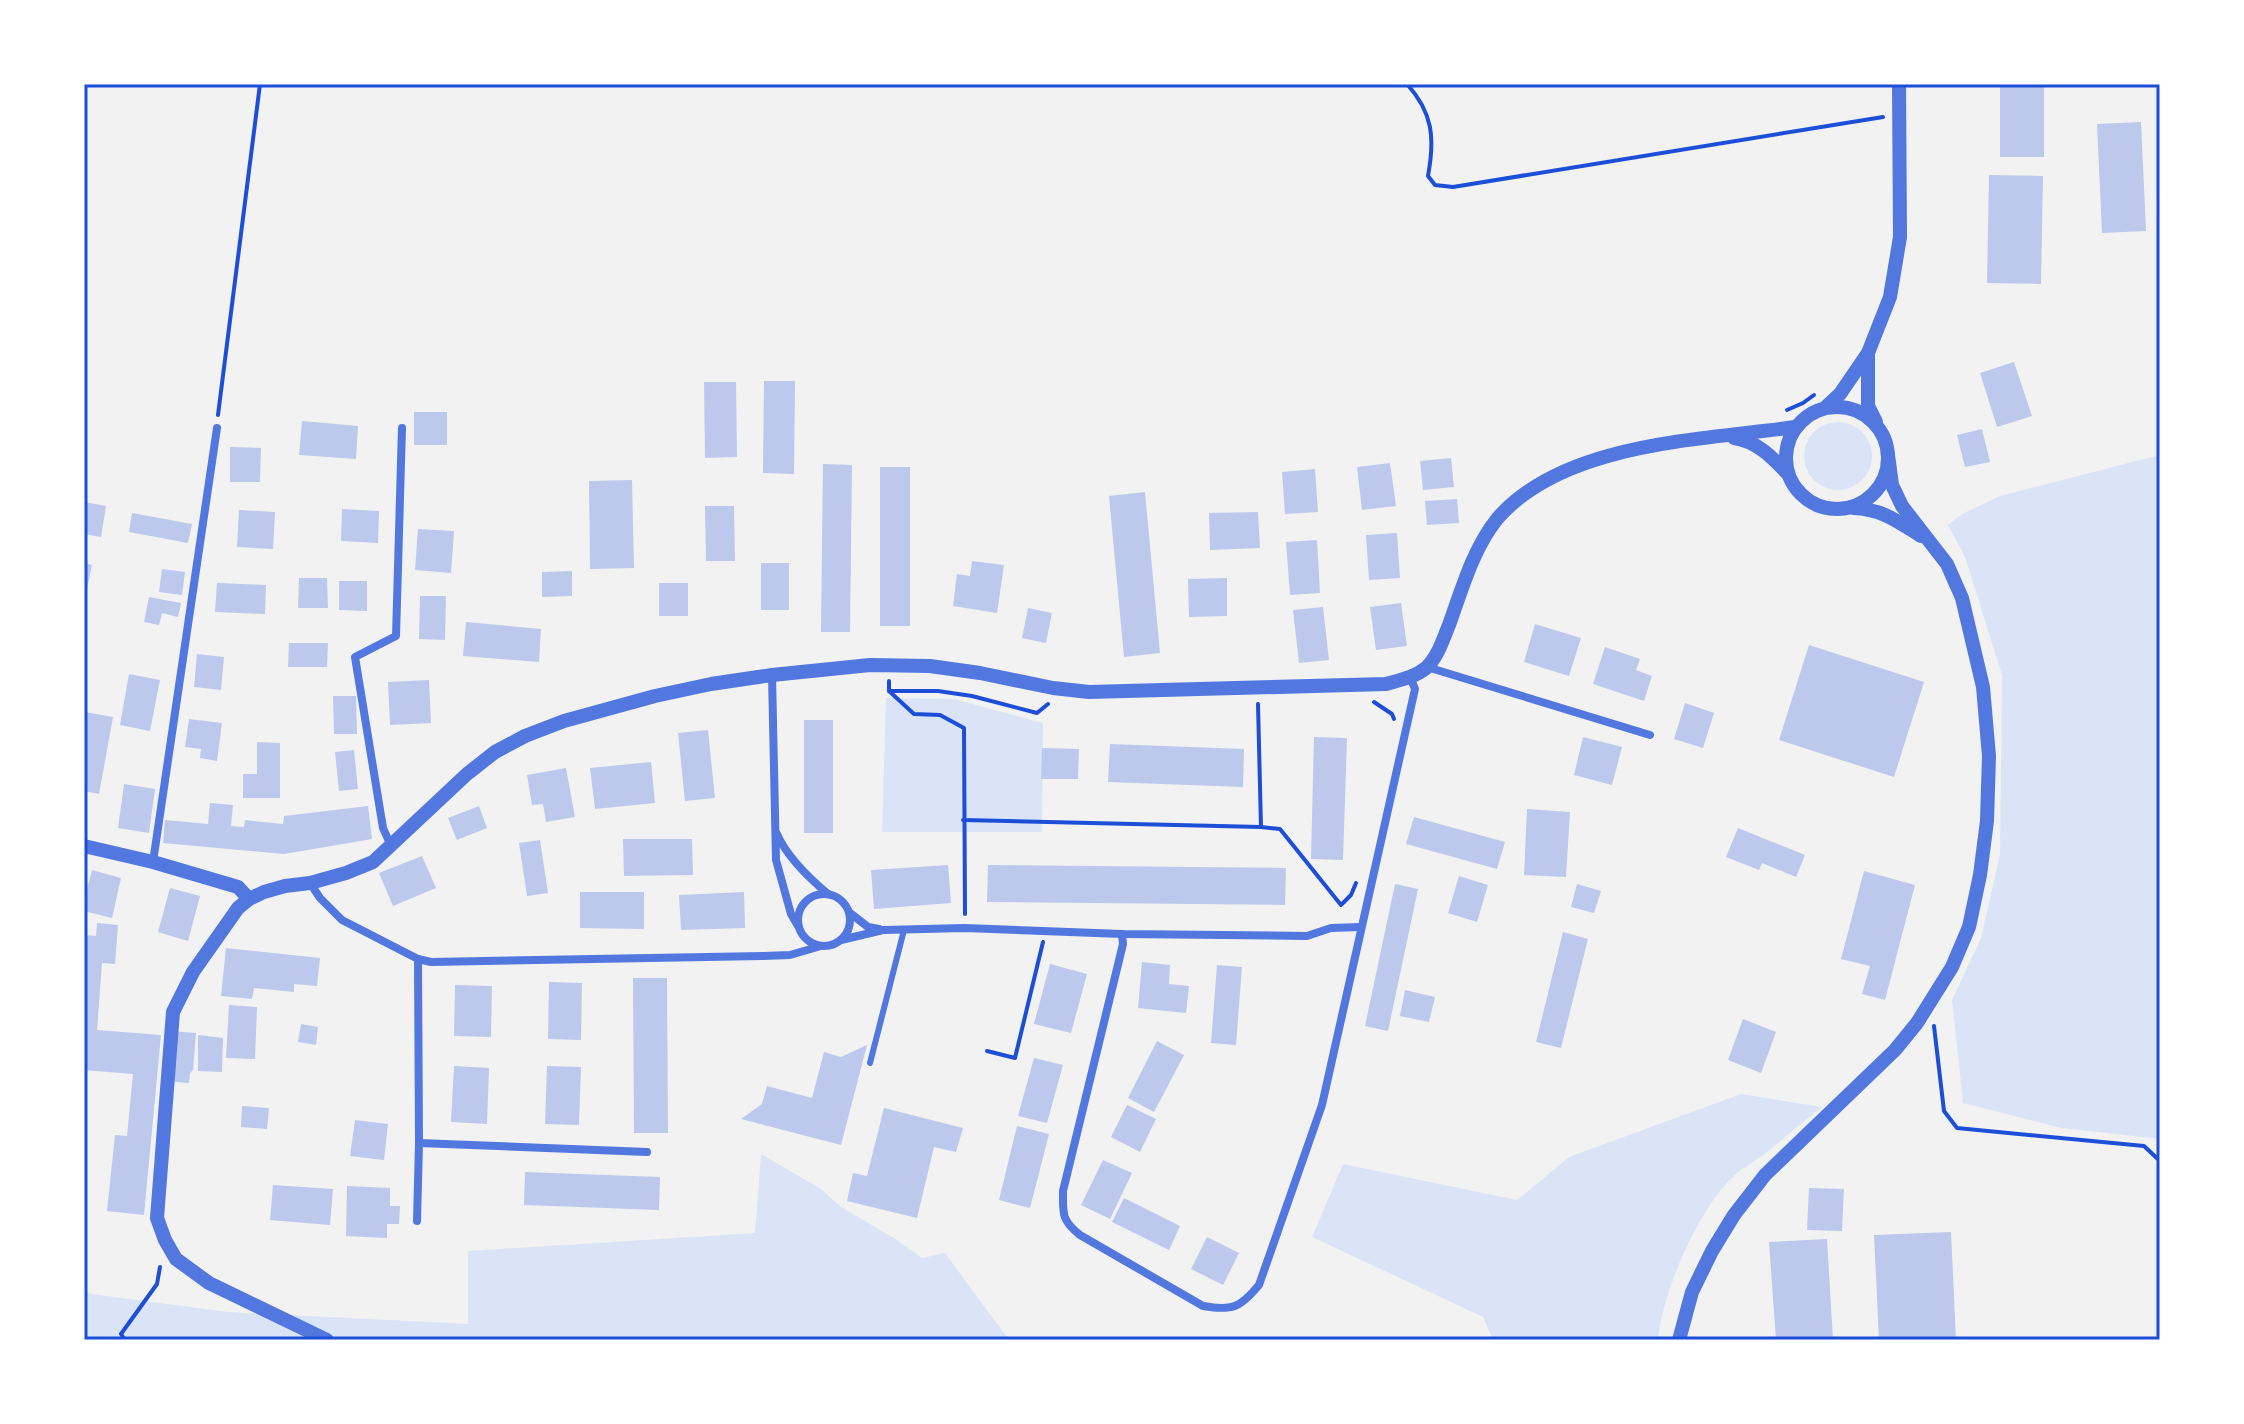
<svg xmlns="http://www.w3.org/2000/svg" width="2244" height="1424" viewBox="0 0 2244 1424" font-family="'PT Serif',serif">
	<rect width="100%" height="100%" fill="#f2f2f2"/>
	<g fill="#dbe4f7">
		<circle cx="1838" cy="456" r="34"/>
		<path d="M2160 455V1139L2061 1128 1963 1103 1952 1000 1981 938 2000 854 2002 675 1965 557 1948 525 1962 514 2000 496Z"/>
		<path d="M886 698 954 699 1043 723 1042 832H882Z"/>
		<path d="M1741 1094 1822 1107C1803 1122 1784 1138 1765 1154 1755 1161 1744 1167 1735 1175 1699 1207 1662 1293 1658 1340H1493L1483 1317 1312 1237 1343 1164 1517 1200 1569 1157Z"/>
		<path d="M761 1154 821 1189 841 1207 894 1238 922 1258 945 1253 1009 1340H84V1293L228 1312 468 1324V1251L755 1233Z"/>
	</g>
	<g fill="#bdc9ec">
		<rect x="2000" y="84" width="44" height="73"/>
		<path d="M2141 122 2146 231 2102 233 2097 124Z"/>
		<path d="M1989 175 2043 176 2041 284 1987 283Z"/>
		<path d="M2014 362 2032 416 1997 427 1980 373Z"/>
		<path d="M764 381H795L794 474 763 473Z"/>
		<path d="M704 382H736L737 457 705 458Z"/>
		<rect x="414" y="412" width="33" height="33"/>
		<path d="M302 421 358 426 356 459 299 455Z"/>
		<path d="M1982 429 1990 462 1965 467 1957 435Z"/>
		<path d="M230 447 261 448 260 482H230Z"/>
		<path d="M1451 458 1454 487 1423 490 1420 461Z"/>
		<path d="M1390 463 1396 506 1362 510 1357 467Z"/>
		<path d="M823 464 852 465 850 632H821Z"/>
		<rect x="880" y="467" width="30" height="159"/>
		<path d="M1315 469 1318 512 1285 514 1282 472Z"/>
		<path d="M632 480 634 568 590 569 589 481Z"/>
		<path d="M1145 492 1160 653 1124 657 1109 496Z"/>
		<path d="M1457 499 1459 523 1427 525 1425 501Z"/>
		<path d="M84 502 106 506 101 537 84 534Z"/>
		<path d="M705 506H734L735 561H706Z"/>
		<path d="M342 509 379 511 378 543 341 541Z"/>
		<path d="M239 510 275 512 273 549 237 547Z"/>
		<path d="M1258 512 1260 548 1210 550 1209 513Z"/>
		<path d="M132 513 192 524 188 543 129 532Z"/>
		<path d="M418 529 454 531 451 573 415 570Z"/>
		<path d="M1397 533 1400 578 1369 580 1366 535Z"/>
		<path d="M1317 540 1320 593 1290 595 1286 542Z"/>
		<path d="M972 561 1004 565 997 613 953 606 957 574 970 576Z"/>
		<path d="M84 563 92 565 85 599H84Z"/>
		<rect x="761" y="563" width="28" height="47"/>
		<path d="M162 569 185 572 182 595 159 592Z"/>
		<path d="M572 571V596L542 597V572Z"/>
		<path d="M299 578H327L328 608H298Z"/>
		<path d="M1227 578V616L1189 617 1188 579Z"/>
		<path d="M339 581H367V611L339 610Z"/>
		<path d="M217 583 266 585 265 614 215 612Z"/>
		<rect x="659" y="583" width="29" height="33"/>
		<path d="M420 596H446L445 640 419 639Z"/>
		<path d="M149 597 181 603 178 617 162 613 159 625 144 622Z"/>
		<path d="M1401 603 1407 646 1376 650 1370 607Z"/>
		<path d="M1323 607 1329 660 1299 663 1293 610Z"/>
		<path d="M1028 608 1052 613 1046 643 1022 638Z"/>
		<path d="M466 622 541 629 539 662 463 656Z"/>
		<path d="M1535 624 1581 638 1569 676 1524 662Z"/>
		<path d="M289 643H328L327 667H288Z"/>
		<path d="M1809 645 1924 682 1894 777 1779 740Z"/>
		<path d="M1605 647 1640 659 1636 670 1652 676 1644 701 1593 684Z"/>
		<path d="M197 654 224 657 221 690 194 687Z"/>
		<path d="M129 674 160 680 150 731 120 725Z"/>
		<path d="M429 680 431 723 390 725 388 682Z"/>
		<path d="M333 696H356L357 734H334Z"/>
		<path d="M1685 703 1714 713 1703 748 1674 739Z"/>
		<path d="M85 712 113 717 99 794 84 791Z"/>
		<path d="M189 719 222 723 217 761 200 758 201 749 185 747Z"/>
		<rect x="804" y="720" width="29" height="113"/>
		<path d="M708 730 715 798 685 801 678 733Z"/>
		<path d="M1314 737 1347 738 1343 860 1311 859Z"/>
		<path d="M1583 737 1622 747 1612 785 1574 775Z"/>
		<path d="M257 742 280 743V798H243V774H257Z"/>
		<path d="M1110 744 1244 749 1243 787 1108 782Z"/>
		<path d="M1042 748 1079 749 1078 779H1041Z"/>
		<path d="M354 750 358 789 339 791 335 752Z"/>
		<path d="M651 762 655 803 595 809 590 768Z"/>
		<path d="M566 768 575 817 546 822 543 804 532 805 527 775Z"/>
		<path d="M124 784 155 789 149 833 118 828Z"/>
		<path d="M210 803 233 805 231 826 244 827 245 820 283 824 284 816 368 806 372 839 284 854 163 843 165 820 208 824Z"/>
		<path d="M479 806 487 828 457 840 448 818Z"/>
		<path d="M1527 809 1570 812 1566 877 1524 875Z"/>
		<path d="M1414 817 1505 842 1497 869 1406 844Z"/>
		<path d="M1738 828 1805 855 1796 877 1762 863 1759 870 1726 857Z"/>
		<path d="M623 839H692L693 875 624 876Z"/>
		<path d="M540 840 548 893 527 896 519 843Z"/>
		<path d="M422 856 436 888 393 906 379 873Z"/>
		<path d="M948 865 951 903 874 909 871 870Z"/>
		<path d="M988 865 1286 868 1285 905 987 902Z"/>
		<path d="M92 870 121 878 112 918 84 911V901Z"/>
		<path d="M1864 871 1915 885 1885 1000 1862 994 1870 966 1841 959Z"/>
		<path d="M1459 876 1488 885 1477 922 1448 913Z"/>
		<path d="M1395 884 1418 889 1388 1031 1365 1026Z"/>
		<path d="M1577 884 1601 891 1594 913 1571 907Z"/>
		<path d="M170 888 200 896 188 941 158 932Z"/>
		<path d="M580 892H644V929L580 928Z"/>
		<path d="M744 892 745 928 681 930 679 895Z"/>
		<path d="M97 923 118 925 115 964 102 963 97 1030 161 1035 144 1215 107 1211 115 1135 127 1136 133 1074 84 1070V935L96 936Z"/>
		<path d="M1563 932 1588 939 1561 1048 1536 1042Z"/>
		<path d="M226 948 320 958 317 986 294 984V992L254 988 252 999 221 996Z"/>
		<path d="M1142 962 1170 965 1169 984 1189 986 1186 1013 1138 1008Z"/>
		<path d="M1050 964 1087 974 1071 1033 1034 1024Z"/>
		<path d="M1217 965 1242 967 1236 1045 1211 1043Z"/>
		<path d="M633 978H667L668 1133H634Z"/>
		<path d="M549 982 582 983 581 1040 548 1039Z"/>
		<path d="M455 985 492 986 491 1037 454 1036Z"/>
		<path d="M1405 990 1435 997 1429 1022 1400 1016Z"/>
		<path d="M229 1005 257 1007 255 1059 226 1058Z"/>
		<path d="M1743 1019 1776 1032 1761 1073 1728 1060Z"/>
		<path d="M301 1024 318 1027 316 1045 298 1042Z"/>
		<path d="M172 1031 196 1033 193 1070 190 1073 189 1083 175 1082Z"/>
		<path d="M198 1035 223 1038 222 1072 198 1071Z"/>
		<path d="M1157 1041 1184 1055 1154 1112 1128 1098Z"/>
		<path d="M867 1045 841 1145 741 1119 762 1104 767 1086 812 1098 824 1052 841 1057Z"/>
		<path d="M1034 1058 1063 1065 1047 1123 1018 1116Z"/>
		<path d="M454 1066 489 1068 487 1124 451 1122Z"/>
		<path d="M547 1066 581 1067 579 1125 545 1124Z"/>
		<path d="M1127 1105 1156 1119 1140 1152 1111 1137Z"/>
		<path d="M242 1106 269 1108 267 1129 241 1127Z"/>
		<path d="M884 1108 963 1128 956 1152 934 1147 917 1218 847 1201 853 1173 867 1176Z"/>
		<path d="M355 1120 388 1124 384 1160 350 1156Z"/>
		<path d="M1017 1126 1049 1134 1030 1208 999 1200Z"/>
		<path d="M1103 1160 1132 1173 1110 1219 1081 1205Z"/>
		<path d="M525 1172 660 1177 659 1210 524 1205Z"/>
		<path d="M273 1185 333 1189 330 1225 270 1220Z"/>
		<path d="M347 1186 390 1188V1206H400L399 1224H387V1238L346 1236Z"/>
		<path d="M1809 1188 1844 1189 1842 1231 1807 1230Z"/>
		<path d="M1124 1198 1180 1226 1169 1250 1112 1222Z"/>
		<path d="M1951 1232 1956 1340H1879L1874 1235Z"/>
		<path d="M1207 1237 1239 1253 1223 1285 1191 1269Z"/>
		<path d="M1827 1239 1833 1340H1776L1769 1242Z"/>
	</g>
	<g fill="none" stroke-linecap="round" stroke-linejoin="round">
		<g stroke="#1d4ed8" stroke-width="4">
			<path d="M1407 84C1433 113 1435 138 1428 176L1435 185 1453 187 1883 117"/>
			<path d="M1787 410 1803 403 1814 395"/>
			<path d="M218 415 260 84"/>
			<path d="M889 681V691L914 714 940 715 964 728 965 914"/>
			<path d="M889 691H938L972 696 1037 713 1048 704"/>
			<path d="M1374 702 1392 714 1394 719"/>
			<path d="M1258 704 1261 827"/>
			<path d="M963 820 1261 827 1280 829 1341 905 1351 895 1356 883"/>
			<path d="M1934 1026 1944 1111 1957 1128 2144 1146 2160 1161"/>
			<path d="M987 1051 1015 1058 1043 942"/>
			<path d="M125 1340 121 1334 157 1284 160 1267"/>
		</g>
		<path stroke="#5277de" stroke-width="6" d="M870 1063 904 930"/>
		<g stroke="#5277de" stroke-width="8">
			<path d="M1427 667 1650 735"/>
			<path d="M772 675 776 860 791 914 798 926"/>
			<path d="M777 834C787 857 809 878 828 894"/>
			<path d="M391 846 383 828 355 657 396 636 402 428"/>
			<path d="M153 862 217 428"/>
			<path d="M310 883 320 898 342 920 418 959 431 962 763 956 790 955 821 946"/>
			<circle cx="824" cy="920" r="26"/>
			<path d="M850 913 868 927 879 929"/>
			<path d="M1122 934 1123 944 1063 1191C1063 1213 1061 1220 1080 1235L1203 1306C1232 1311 1240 1308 1259 1285L1322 1105 1415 689 1410 677"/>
			<path d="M841 940 883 930 965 928 1122 934 1307 936 1331 928 1361 927"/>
			<path d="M419 1143 647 1152"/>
			<path d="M417 1221 419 1143 418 959"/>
		</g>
		<g stroke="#5277de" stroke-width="14">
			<path d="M1868 353V406L1876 422"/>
			<circle cx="1837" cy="458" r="51"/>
			<path d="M1826 407 1840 394 1868 353 1890 297 1900 237 1899 84"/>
			<path d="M1734 438C1757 441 1773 458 1788 474"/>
			<path d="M1853 508C1882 509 1897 521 1921 536"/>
			<path d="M84 846 153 862 238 887 249 899"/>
			<path d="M327 1340 209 1283 176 1259 165 1240 157 1218 173 1012 193 972 238 908 249 899 264 892 285 886 310 883 346 873 373 862 467 774 495 752 525 736 564 721 655 696 711 684 772 675 870 665 930 666 980 673 1053 688 1089 692 1386 684C1400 680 1415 677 1426 668 1438 657 1443 639 1449 625 1462 589 1473 549 1497 519 1563 442 1702 440 1795 427"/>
			<path d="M1679 1340 1692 1292 1712 1251 1734 1215 1765 1175 1895 1050 1917 1023 1952 967 1969 927 1980 875 1987 821 1989 756 1983 687 1962 598 1947 564 1902 506 1892 485 1888 455"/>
		</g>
	</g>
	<rect width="2244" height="1424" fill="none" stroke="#ffffff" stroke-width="172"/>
	<rect x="86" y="86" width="2072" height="1252" fill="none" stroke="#1d4ed8" stroke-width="3"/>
</svg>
